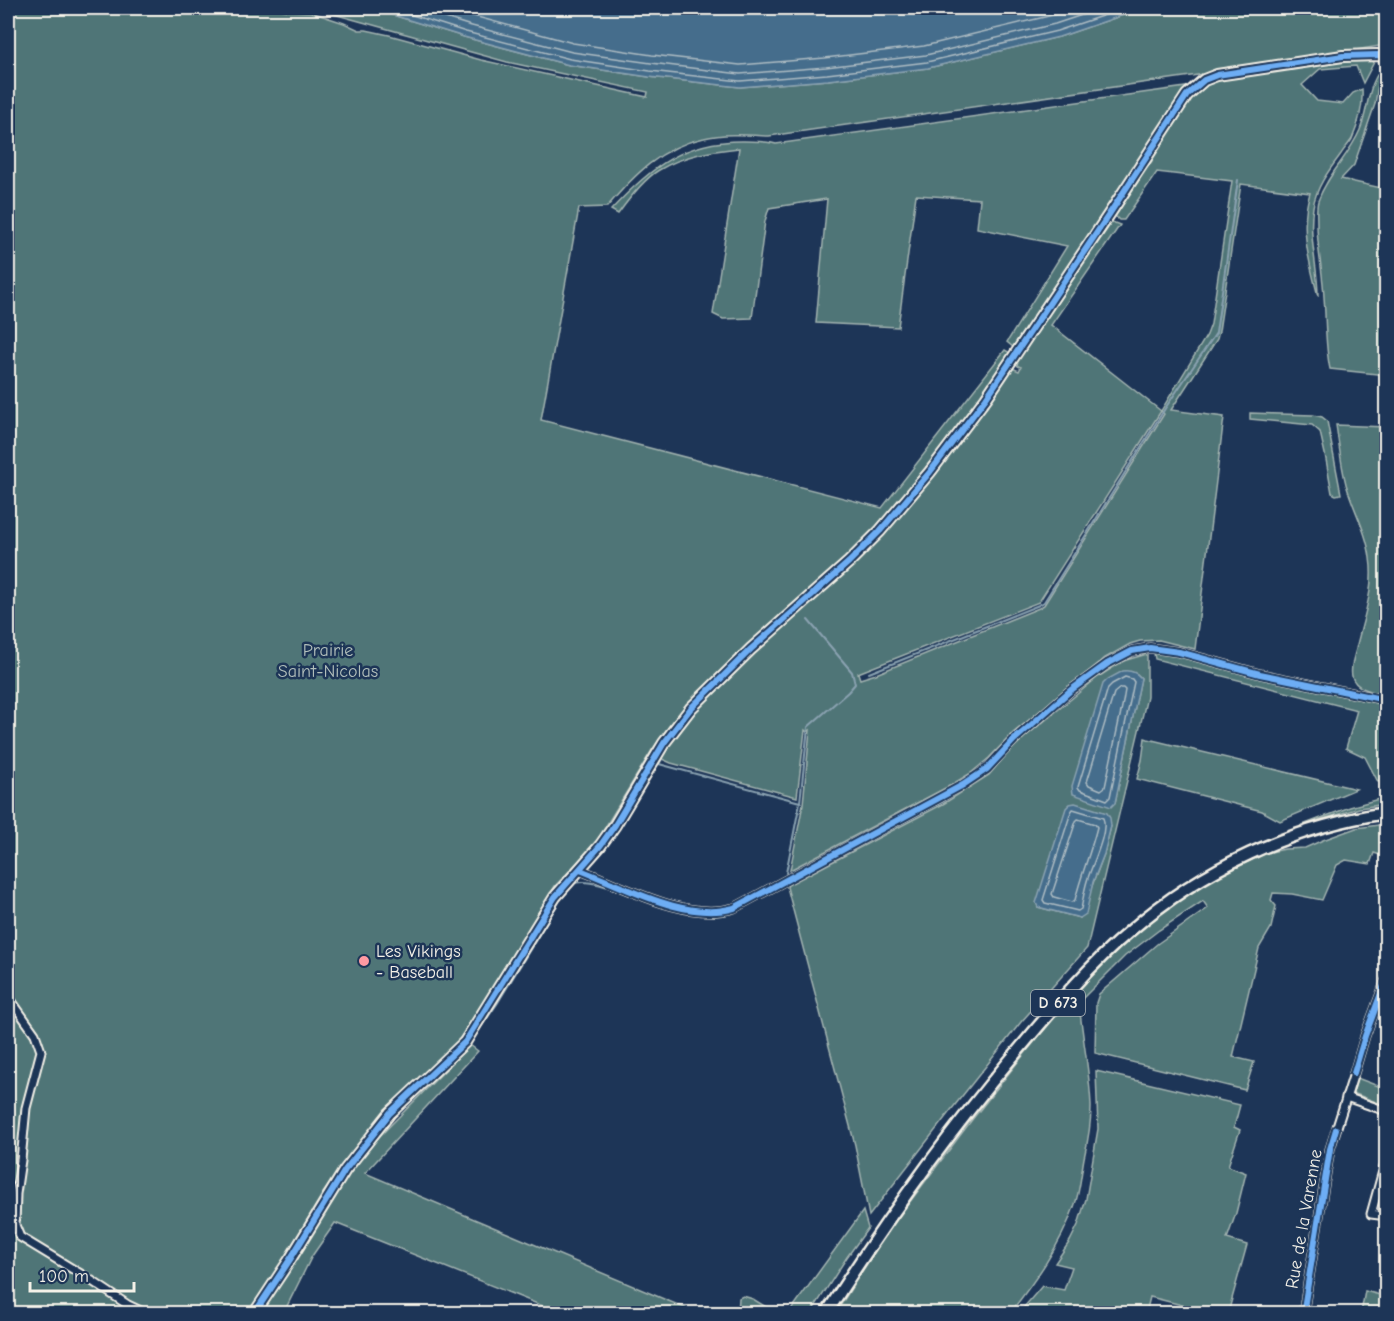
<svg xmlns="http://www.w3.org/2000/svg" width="1394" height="1321" viewBox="0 0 1394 1321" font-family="'Comic Neue',sans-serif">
	<rect width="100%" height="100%" fill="#1d3557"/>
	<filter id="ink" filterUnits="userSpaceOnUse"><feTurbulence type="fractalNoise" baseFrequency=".0167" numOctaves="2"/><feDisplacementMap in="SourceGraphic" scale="12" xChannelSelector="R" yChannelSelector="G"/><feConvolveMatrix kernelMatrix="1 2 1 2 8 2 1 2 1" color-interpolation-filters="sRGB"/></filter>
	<g filter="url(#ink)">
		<g fill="#507577" stroke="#a2b3b0" stroke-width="1.5" fill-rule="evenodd">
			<path d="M8 8H231L234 10 243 11 277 8 288 11 311 12 344 23 359 30H366L389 35 481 60 647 97 648 92 507 62 312 8H373L396 16 464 37 569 65 649 77 740 87 828 80 928 68 1059 37 1144 8H1380L1386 45 1205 74 769 136C748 135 725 133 704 138 661 147 634 175 607 207L579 208 541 420 882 508 1005 350 1010 353 970 412 876 529 845 560 688 705 669 726 652 750 595 844 555 886 490 997 454 1046 351 1155 323 1193 280 1266 248 1313 8 1314Z"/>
			<path d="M1371 58 1374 62 1363 83 1356 66 1320 69 1302 85 1317 101 1343 104 1353 93 1362 89C1363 105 1359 123 1352 139 1349 144 1344 149 1341 154 1329 170 1316 187 1313 207 1308 236 1318 267 1318 296 1309 262 1299 227 1310 193L1241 184 1219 331 1217 339 1171 410 1224 417 1195 649 1159 640 1140 641 1130 644 1105 658 1013 733 989 758 971 773 951 785 790 870 803 804 810 730 807 732 805 730 797 797 671 763 662 759V752L693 712 747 658 847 569 979 413 1012 368 1019 371 1021 367 1018 366 1016 363 1112 222 1120 225 1051 325 1161 411 1207 335 1211 324 1232 181 1157 172 1124 220H1119L1115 216 1152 161 1151 158 1188 102 1204 86 1221 77 1342 60ZM1161 411 1164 414 1044 605 1039 608 876 674 860 679 858 673 1039 602Z"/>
			<path d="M1386 64V88L1378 86 1375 104 1354 165 1341 179 1386 189V375L1330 369C1325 346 1326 321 1324 297 1323 272 1317 248 1317 224 1317 217 1316 208 1318 201 1327 175 1349 156 1360 130 1369 108 1367 81 1386 64Z"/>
			<path d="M1186 87 1183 95 1057 287 1014 348 1007 342 1067 246 977 228 980 199 916 195 898 327 816 323 827 199 769 208 765 221 752 318 723 319 713 314 739 148C710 151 684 155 659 170 644 179 628 200 618 214L611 210C650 168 684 140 744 141 755 141 766 141 776 144Z"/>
			<path d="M1250 413 1313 415 1322 417 1327 421 1341 494 1336 495 1332 493 1325 454 1320 432 1312 425 1250 419Z"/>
			<path d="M1336 425 1386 427V694C1375 692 1355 690 1352 676 1350 667 1354 657 1356 649 1363 618 1375 590 1370 558 1367 532 1353 509 1346 484 1341 465 1339 444 1336 425Z"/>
			<path d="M1154 653 1178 656 1283 683 1386 705V780L1378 782 1365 757 1346 748 1357 710 1155 659Z"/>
			<path d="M1147 654V697L1087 948 1021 1022 951 1110 869 1216 855 1145 787 887 788 885 943 804 989 775 1006 755 1025 737 1098 677 1123 661ZM1137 674 1141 678 1115 803ZM1111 826 1104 854 1080 918 1038 907Z"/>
			<path d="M1145 738 1148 739 1356 789 1280 821 1262 811 1137 779 1142 760Z"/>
			<path d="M1386 797V804L1359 808 1300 826 1350 807Z"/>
			<path d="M1386 824V857L1374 853 1370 864 1346 860 1337 865 1322 900 1292 894 1273 893 1271 900 1276 906 1271 928 1259 948 1233 1057 1254 1062 1245 1090 1095 1053 1096 1003 1099 994 1157 944 1208 908 1203 901 1159 930 1125 956 1079 1002C1082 1037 1090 1072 1091 1107 1091 1124 1088 1141 1084 1158 1081 1174 1080 1192 1074 1207 1060 1246 1035 1281 1010 1313L835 1314 887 1232 971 1121 1017 1063 1068 1001 1122 944 1178 901 1213 879 1266 853 1285 849 1305 848 1323 840 1356 828Z"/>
			<path d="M470 1045 478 1051 365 1173 697 1313H560L335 1223 312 1256 287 1306 281 1313 258 1314 345 1176 367 1149Z"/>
			<path d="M1096 1071 1240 1105 1234 1127 1240 1130 1228 1166 1246 1173 1236 1213 1227 1239 1247 1245 1228 1313H1214L1150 1297 1146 1313H1019L1042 1286 1064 1290 1072 1267 1055 1263 1070 1241 1078 1225 1086 1199 1098 1129Z"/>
			<path d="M1357 1078 1386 1089V1106L1353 1093Z"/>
			<path d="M863 1211 868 1228 847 1257 811 1313H789Z"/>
			<path d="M1386 1288V1313H1361L1365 1291 1384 1296Z"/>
			<path d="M743 1296 753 1299 766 1307 768 1313H738L739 1298Z"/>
		</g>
		<g fill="#446d8c" stroke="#8aa2b1" stroke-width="1.5">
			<path d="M373 8H1144L1059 37 928 68 828 80 740 87 649 77 569 65 464 37 396 16Z"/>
			<path d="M1123 671C1131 670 1136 672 1141 678L1115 803 1111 807 1073 794 1072 786 1103 684 1108 679Z"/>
			<path d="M1075 803 1107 813 1110 818 1111 826 1104 854 1093 882 1086 914 1080 918 1038 907 1036 903 1066 808 1070 804Z"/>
		</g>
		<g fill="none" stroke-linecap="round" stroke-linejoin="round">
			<g stroke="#aebcc3" stroke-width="1.5">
				<path d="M390 8 466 32 570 59 650 71 740 81 827 74 927 62 1057 31 1126 8"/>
				<path d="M413 8 468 25 572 52 651 63 740 74 826 67 926 55 1055 24 1103 8"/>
				<path d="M444 8 573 43 652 55 740 65 825 58 924 46 1053 15 1076 8"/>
				<path d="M1125 677 1132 679 1134 682 1110 797 1107 800 1080 790 1078 787 1108 688 1112 684Z"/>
				<path d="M1120 688H1123L1125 690 1123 702 1105 787 1101 790 1089 785 1087 782 1114 693Z"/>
				<path d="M1073 809 1103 818C1109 831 1091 867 1087 881 1084 891 1083 900 1081 909L1078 911 1045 903 1043 900 1071 812Z"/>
				<path d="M1078 819 1095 824 1097 827C1091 852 1081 875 1075 900L1072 902 1054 897 1052 894 1076 821Z"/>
			</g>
			<g stroke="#8aa2b1" stroke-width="2">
				<path d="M869 673 1039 605 1044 602 1166 407 1216 333 1238 180"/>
				<path d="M662 759 659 764 800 802"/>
				<path d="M786 873 800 802 808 727 848 692 855 684 852 672 808 620"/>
				<path d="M572 884C590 876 627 895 645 901 654 904 663 907 672 909"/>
				<path d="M786 884 944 801 979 779"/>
				<path d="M744 906 781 887"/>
				<path d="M696 913C711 916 722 918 737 910"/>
				<path d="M472 1040 497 1004 563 895"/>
			</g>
			<g stroke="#f4f1e8" stroke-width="11">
				<g id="street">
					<path d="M580 870C625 887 686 922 734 908L963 785 987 769 1014 740 1071 690 1107 664 1132 651 1150 648 1179 652 1260 674 1386 700"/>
					<path d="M8 996 35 1034 41 1051 26 1108 21 1160 16 1194 15 1225 20 1237 89 1279 128 1305 147 1314"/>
					<path d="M1346 1097 1386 1111"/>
					<path d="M1379 1215 1371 1214 1386 1160"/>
					<path d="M1303 1314 1330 1149 1355 1070 1365 1036 1386 980"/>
				</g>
			</g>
			<g stroke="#f4f1e8" stroke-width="14">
				<path id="secondary" d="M254 1314 291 1258 345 1170 390 1113 465 1042 555 897 600 846 615 825 664 743 691 708 751 649 849 562 880 531 930 472 986 398 1108 216 1187 95 1204 80 1217 75 1343 56 1378 55 1386 57"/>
			</g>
			<g stroke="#f4f1e8" stroke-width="15">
				<path id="primary" d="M826 1314C882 1226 943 1140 1010 1060 1048 1015 1085 969 1130 931 1202 868 1292 827 1386 813"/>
			</g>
			<use href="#street" stroke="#1d3557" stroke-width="7"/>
			<use href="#secondary" stroke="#1d3557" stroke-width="9"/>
			<use href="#primary" stroke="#1d3557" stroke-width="10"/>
			<g stroke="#1d3557" stroke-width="10">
				<g id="cycleway">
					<path d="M580 870C625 887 686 922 734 908L963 785 987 769 1014 740 1071 690 1107 664 1132 651 1150 648 1179 652 1260 674 1386 700"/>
					<path d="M1354 1073 1365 1036 1386 980"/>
					<path d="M254 1314 291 1258 345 1170 390 1113 465 1042 555 897 600 846 615 825 664 743 691 708 751 649 849 562 880 531 930 472 986 398 1108 216 1187 95 1204 80 1217 75 1343 56 1378 55 1386 57"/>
					<path d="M1303 1314 1330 1149 1336 1129"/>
				</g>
			</g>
			<use href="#cycleway" stroke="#6dadf4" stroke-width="6"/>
		</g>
	</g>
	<circle fill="#ff9aa2" stroke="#1d3557" stroke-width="2" cx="364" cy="961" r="6"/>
	<g text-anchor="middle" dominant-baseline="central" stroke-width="5" stroke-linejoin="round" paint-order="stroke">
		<rect fill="#1d3557" stroke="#b4b9bc" stroke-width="1.5" x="1031" y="990" width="54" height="26" rx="4.5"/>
		<g font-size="16" font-weight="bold" fill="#f4f1e8">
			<text x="1058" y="1003">D 673</text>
		</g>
		<g font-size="18" fill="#b2bfbb" stroke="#1d3557">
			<text x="328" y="650">Prairie<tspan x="328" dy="21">Saint-Nicolas</tspan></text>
		</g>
		<g font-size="18" fill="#f4f1e8" stroke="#1d3557" text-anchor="start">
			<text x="376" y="951">Les Vikings<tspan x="376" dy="21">- Baseball</tspan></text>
		</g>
		<g font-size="18" fill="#f4f1e8" stroke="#1d3557">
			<text transform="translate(1304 1219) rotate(-80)">Rue de la Varenne</text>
		</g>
	</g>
	<rect width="1394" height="1321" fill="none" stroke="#1d3557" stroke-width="30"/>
	<rect x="15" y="15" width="1364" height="1291" fill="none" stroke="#f4f1e8" stroke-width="2" filter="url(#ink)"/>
	<path d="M30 1282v9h104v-9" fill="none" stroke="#f4f1e8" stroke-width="3"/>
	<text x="39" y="1282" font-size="18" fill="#f4f1e8" stroke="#1d3557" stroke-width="4.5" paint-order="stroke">100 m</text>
</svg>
